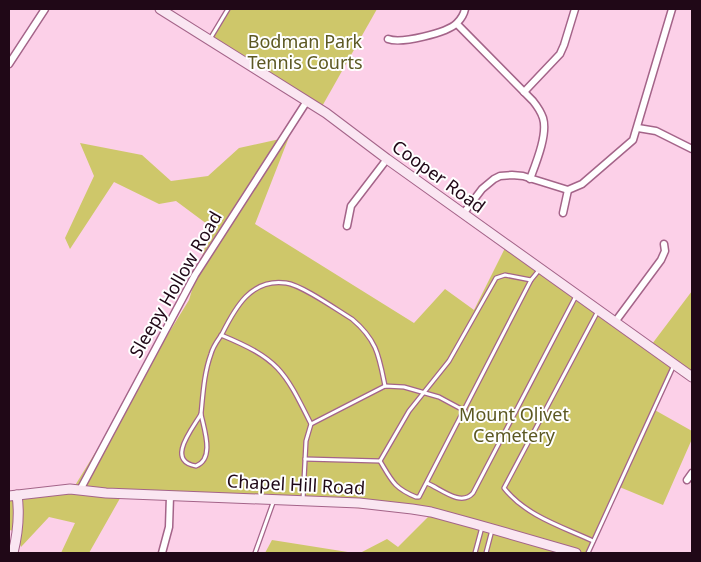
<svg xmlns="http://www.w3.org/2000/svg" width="701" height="562" viewBox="0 0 701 562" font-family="'Noto Sans',sans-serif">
	<rect width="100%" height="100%" fill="#fcd0e8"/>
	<g fill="#cec76a">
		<path d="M226 9H377L320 110 208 38Z"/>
		<path d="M289 137 255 224 414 323 445 289 474 310 506 246 649 348 692 291V379L673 365 653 409 692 431V439L663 505 617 486 587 553H360L387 539 398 547 432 513 123 493 89 553H61L75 523 49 517 21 547 15 531 9 530V498L71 492 189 300 211 227 176 201 159 204 114 182 70 249 65 238 94 176 80 143 142 155 171 181 208 176 239 148Z"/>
		<path d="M272 540 354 553H265Z"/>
	</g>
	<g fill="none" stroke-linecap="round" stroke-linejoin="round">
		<g stroke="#a46489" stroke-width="5.5">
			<g id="lane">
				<path d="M210 39 228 9"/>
				<path d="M221 335C279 359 284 370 311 424L306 441 303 500"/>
				<path d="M201 414C203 394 204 373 211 354 213 346 218 340 222 334 235 308 251 278 286 283 302 285 337 310 352 319 377 340 379 356 385 386"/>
				<path d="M201 414C204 429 215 459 196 466 165 461 193 428 201 414Z"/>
				<path d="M311 424 385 386 404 387 439 397 465 411"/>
				<path d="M305 459 380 461C392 481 394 488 416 497H419L531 280 540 269"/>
				<path d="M380 461 409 411 449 361 496 278 505 275 531 280"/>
				<path d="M427 483C441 489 461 507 473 493L576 296"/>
				<path d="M593 541C563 527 526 516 504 488L598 311"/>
				<path d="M255 553 274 500"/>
				<path d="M475 553 482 527"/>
				<path d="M486 553 492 530"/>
				<path d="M588 553 674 365"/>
			</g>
		</g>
		<g stroke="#a46489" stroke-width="9">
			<g id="street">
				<path d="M457 24 533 101C537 106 541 112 543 118 548 134 536 163 530 179"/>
				<path d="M388 39C401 44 447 33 457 23 461 19 464 14 465 9"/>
				<path d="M9 64 45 9"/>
				<path d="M524 92 560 54 564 45 575 9"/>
				<path d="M638 128 656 131 692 149"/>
				<path d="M563 213 568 190"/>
				<path d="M463 214 482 189 494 179 500 176 512 175 523 176 568 190 582 184 633 140 672 9"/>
				<path d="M347 226 351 206 387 159"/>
				<path d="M615 322 661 260 665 251 664 244"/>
				<path d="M687 480 692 473"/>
				<path d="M80 490 195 275 307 101"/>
				<path d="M162 553 169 527 170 496"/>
			</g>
		</g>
		<g stroke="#a46489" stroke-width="11">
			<g id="secondary">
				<path d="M160 9 326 113 387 159 692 377"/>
				<path d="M9 496 70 489 106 493 359 503 412 509 431 512 475 524 576 553"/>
				<path d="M13 553C18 533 20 516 17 495"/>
			</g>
		</g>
		<use href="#lane" stroke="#fff" stroke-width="3"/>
		<use href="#street" stroke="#fff" stroke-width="6"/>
		<use href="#secondary" stroke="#fae6f2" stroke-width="9"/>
	</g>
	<g text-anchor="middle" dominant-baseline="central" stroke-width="4" stroke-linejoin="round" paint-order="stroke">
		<g font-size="18" fill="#5c5822" stroke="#fff">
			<text x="305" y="41">Bodman Park<tspan x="305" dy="21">Tennis Courts</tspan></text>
			<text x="514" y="414">Mount Olivet<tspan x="514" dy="21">Cemetery</tspan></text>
		</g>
		<g font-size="18" fill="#200817" stroke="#fff">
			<text transform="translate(439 176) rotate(36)">Cooper Road</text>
			<text transform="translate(175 284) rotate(-60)">Sleepy Hollow Road</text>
			<text transform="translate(296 484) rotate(3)">Chapel Hill Road</text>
		</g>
	</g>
	<rect width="701" height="562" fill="none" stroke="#200817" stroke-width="20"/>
</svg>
